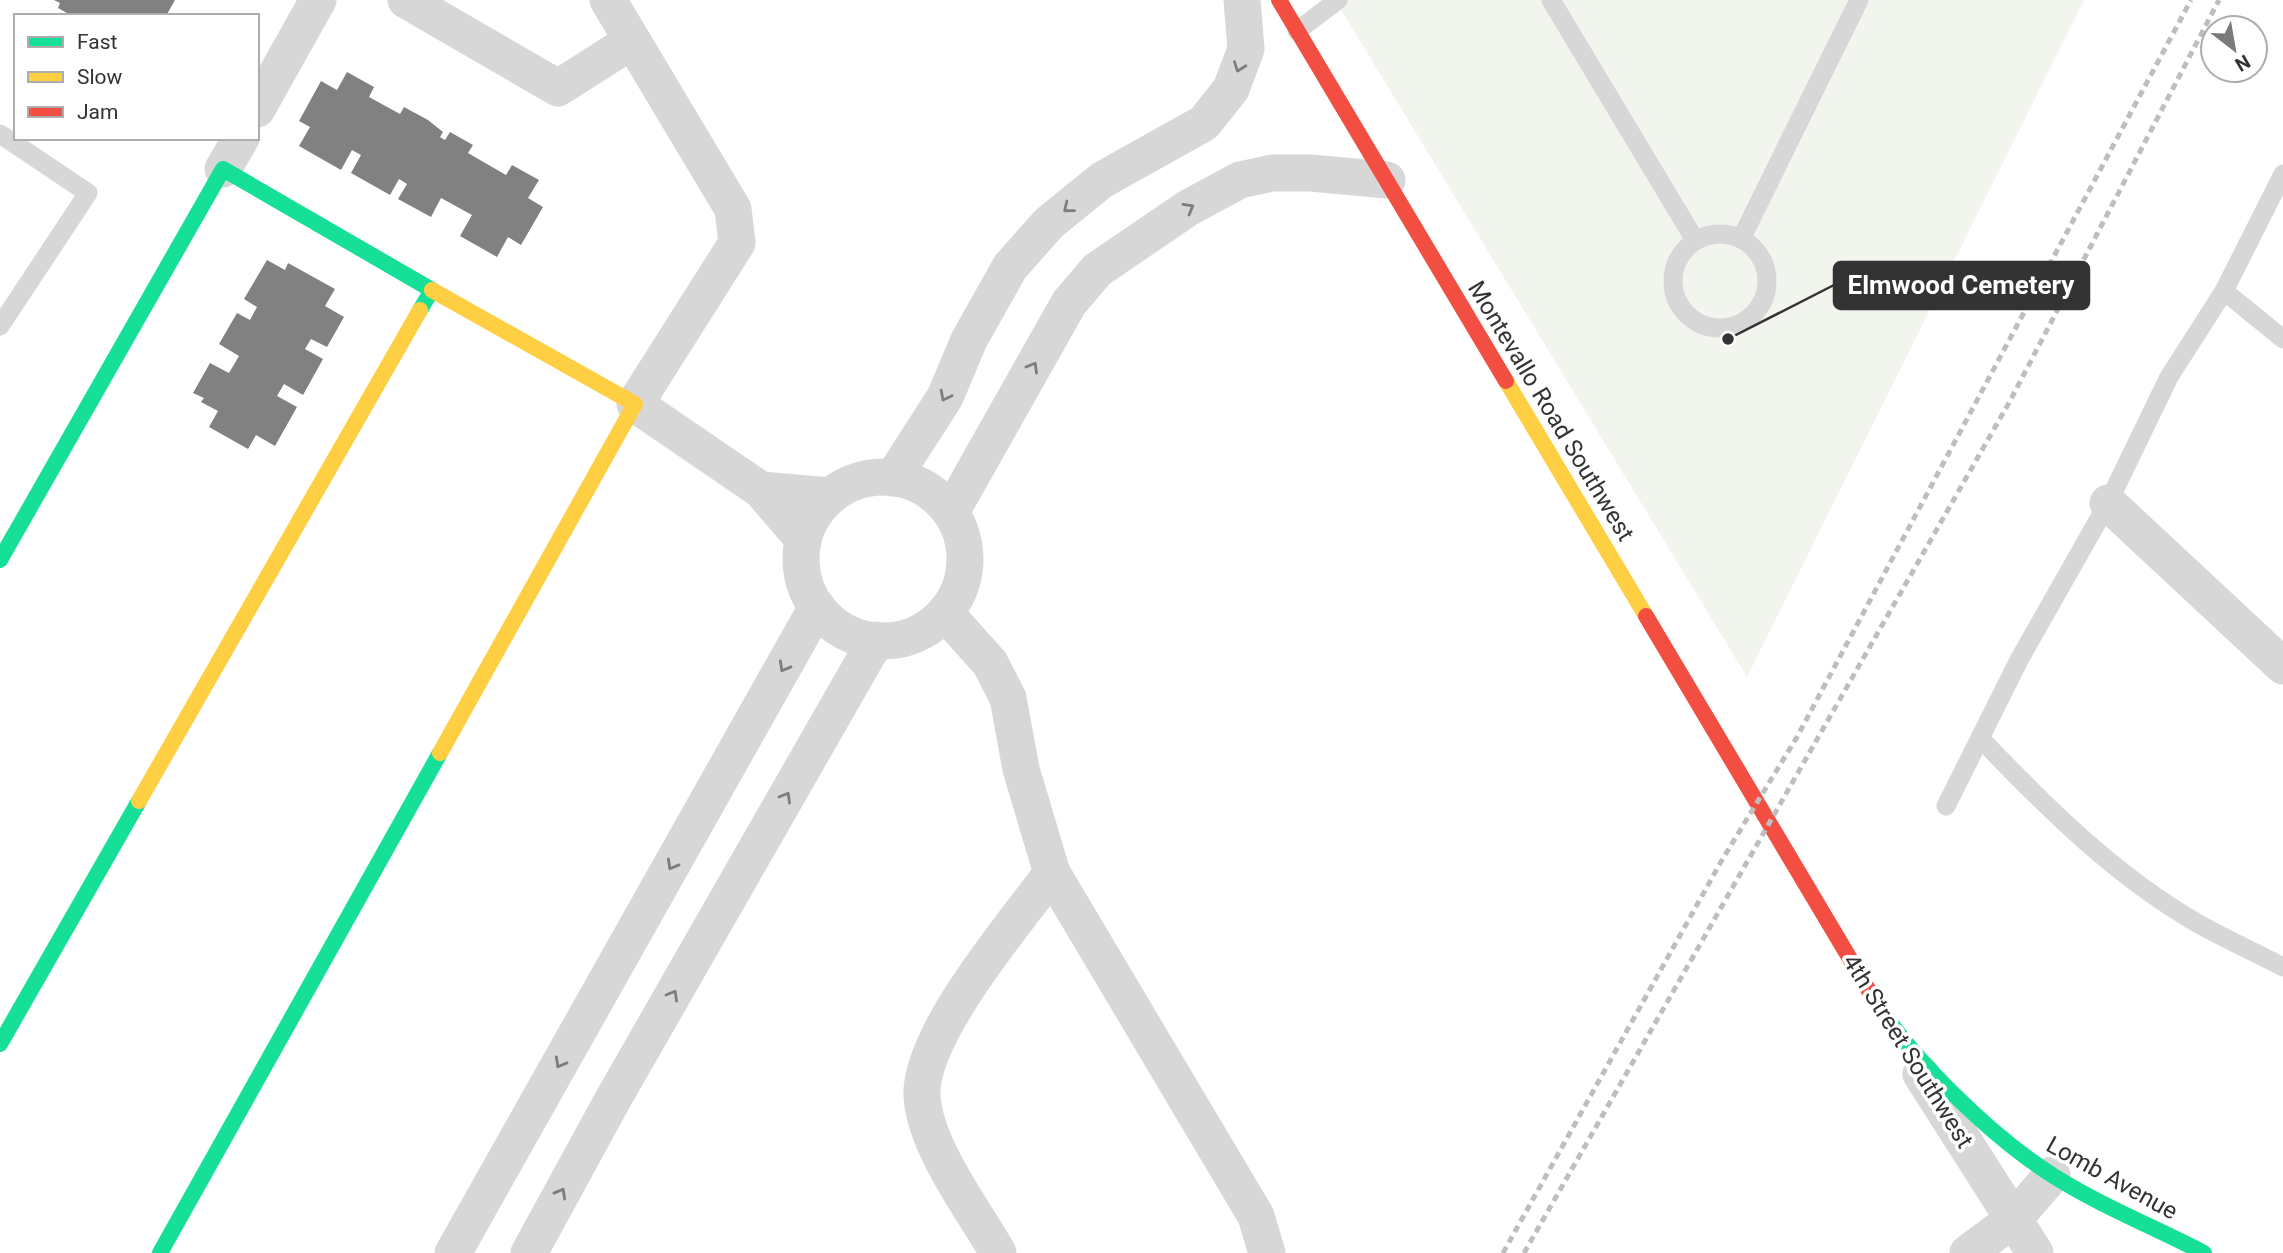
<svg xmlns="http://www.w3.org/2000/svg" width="2283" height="1253" viewBox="0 0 2283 1253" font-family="Roboto,sans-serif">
	<rect width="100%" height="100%" fill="#fff"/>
	<path fill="#f1f5ed" d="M1335 0H2084L1747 677Z"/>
	<g fill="#818181">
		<path d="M54 0H175L166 16H72L58 8 60 3Z"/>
		<path d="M347 72 374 87 369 97 400 114 404 107 428 120 443 132 440 137 445 140 450 132 473 145 468 153 506 175 512 165 539 180 528 198 543 207 521 245 508 237 497 257 460 236 472 215 441 198 431 217 398 199 407 184 399 179 390 195 351 173 361 155 352 150 341 170 299 146 310 127 299 121 321 81 337 90Z"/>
		<path d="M267 260 285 270 288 263 335 289 325 306 344 317 327 347 311 339 305 349 323 359 303 395 284 384 277 396 297 407 275 446 256 435 248 449 209 427 218 411 201 402 204 398 193 393 210 363 229 373 239 356 219 344 237 313 250 320 257 307 244 299Z"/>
	</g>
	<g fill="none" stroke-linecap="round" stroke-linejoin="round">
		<g stroke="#d7d7d7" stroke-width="19">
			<path d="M1551 0 1695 240"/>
			<path d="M1297 31 1338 0"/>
			<path d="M0 134 88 193 0 326"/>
			<circle cx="1720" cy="281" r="47"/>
			<path d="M1741 239 1859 0"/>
			<path d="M2224 291 2283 339"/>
			<path d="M1980 738C2046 807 2114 875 2197 923 2225 939 2255 952 2283 967"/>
			<path d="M1946 806 2019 660 2108 503 2169 377 2224 291 2283 174"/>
		</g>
		<g stroke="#d7d7d7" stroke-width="37">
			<path d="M406 0 558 88 632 41"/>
			<path d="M608 0 733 209 737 243 635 404 761 490"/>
			<path d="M257 109 318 0"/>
			<path d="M223 169 241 138"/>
			<circle cx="883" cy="559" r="82"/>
			<path d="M893 478 945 397 969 340 1010 267 1049 223 1102 180 1204 123 1231 89 1246 49 1242 0"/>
			<path d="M2108 503 2283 666"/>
			<path d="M951 512 1069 303 1097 270 1188 208 1240 180 1272 173H1311L1387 180"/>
			<path d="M803 539 761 490 830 496"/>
			<path d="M945 613 990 663 1008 698 1021 769 1052 873 1256 1216 1267 1253"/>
			<path d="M1921 1074 2035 1253"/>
			<path d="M453 1253 817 607"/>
			<path d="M529 1253 612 1101 876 640"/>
			<path d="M998 1253C973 1209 925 1147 922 1096 919 1035 1015 923 1052 873"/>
			<path d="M1968 1253 2015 1218 2052 1175"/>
		</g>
		<g stroke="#16e098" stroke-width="16">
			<path d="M0 560 223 169 432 290 420 310"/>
			<path d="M1871 994C1908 1056 1991 1136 2052 1175 2099 1205 2154 1227 2204 1253"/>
			<path d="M0 1044 139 801"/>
			<path d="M160 1253 440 753"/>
		</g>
		<g stroke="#ffcf43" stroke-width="16">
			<path d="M432 290 635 404 440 753"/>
			<path d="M1506 381 1646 616"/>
			<path d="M139 801 420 310"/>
		</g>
		<g stroke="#f24e42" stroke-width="16">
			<path d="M1279 0 1506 381"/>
			<path d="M1646 616 1871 994"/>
		</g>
		<g stroke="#bebebe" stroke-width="5" stroke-dasharray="7 5" stroke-linecap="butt">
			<path d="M1503 1253 1722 860 1797 737 2191 0"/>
			<path d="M1524 1253 2010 401 2219 0"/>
		</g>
	</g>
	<defs><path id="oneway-chevron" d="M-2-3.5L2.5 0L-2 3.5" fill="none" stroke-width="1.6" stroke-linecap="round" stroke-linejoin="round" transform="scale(1.75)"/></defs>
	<g stroke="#7d7d7d">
		<use href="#oneway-chevron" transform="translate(1239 67) rotate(110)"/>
		<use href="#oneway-chevron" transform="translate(1068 208) rotate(141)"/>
		<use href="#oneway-chevron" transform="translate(1189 208) rotate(-30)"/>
		<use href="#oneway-chevron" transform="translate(1033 367) rotate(-60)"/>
		<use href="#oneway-chevron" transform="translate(945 396) rotate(117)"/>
		<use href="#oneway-chevron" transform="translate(784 667) rotate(119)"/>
		<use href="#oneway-chevron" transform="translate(786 797) rotate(-60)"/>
		<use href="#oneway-chevron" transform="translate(672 865) rotate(119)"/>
		<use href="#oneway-chevron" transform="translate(673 995) rotate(-60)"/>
		<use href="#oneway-chevron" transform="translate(560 1063) rotate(119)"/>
		<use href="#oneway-chevron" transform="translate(561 1193) rotate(-61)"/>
	</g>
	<g text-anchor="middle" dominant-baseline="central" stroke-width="7" stroke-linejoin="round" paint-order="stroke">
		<g font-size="24" fill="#333" stroke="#fff">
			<text transform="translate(1551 411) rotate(59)">Montevallo Road Southwest</text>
			<text transform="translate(1908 1051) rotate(58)">4th Street Southwest</text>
			<text transform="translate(2112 1178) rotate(29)">Lomb Avenue</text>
		</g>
	</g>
	<path fill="none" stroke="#333" stroke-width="2.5" d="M1728 339L1834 285"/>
	<circle fill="#333" stroke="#fff" stroke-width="2.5" cx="1728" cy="339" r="7"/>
	<rect fill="#333" stroke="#333" stroke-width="2.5" x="1834" y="262" width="255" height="47" rx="7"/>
	<g font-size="26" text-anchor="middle" font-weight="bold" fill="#fff">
		<text x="1961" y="294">Elmwood Cemetery</text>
	</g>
	<rect x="14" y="14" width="245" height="126" fill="#ffffff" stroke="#adadad" stroke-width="2"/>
	<rect x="28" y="37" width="35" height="10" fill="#16e098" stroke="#adadad" stroke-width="2"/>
	<text x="77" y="49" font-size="21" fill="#333333">Fast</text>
	<rect x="28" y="72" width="35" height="10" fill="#ffcf43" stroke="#adadad" stroke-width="2"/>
	<text x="77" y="84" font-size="21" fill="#333333">Slow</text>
	<rect x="28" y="107" width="35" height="10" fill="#f24e42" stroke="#adadad" stroke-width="2"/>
	<text x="77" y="119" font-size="21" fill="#333333">Jam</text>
	<g transform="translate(2234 49) rotate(149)"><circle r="33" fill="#ffffff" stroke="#adadad" stroke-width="2"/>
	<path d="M0-5L12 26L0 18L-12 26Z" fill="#7a7a7a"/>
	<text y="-10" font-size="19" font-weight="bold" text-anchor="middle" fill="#333333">N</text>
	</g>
</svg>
